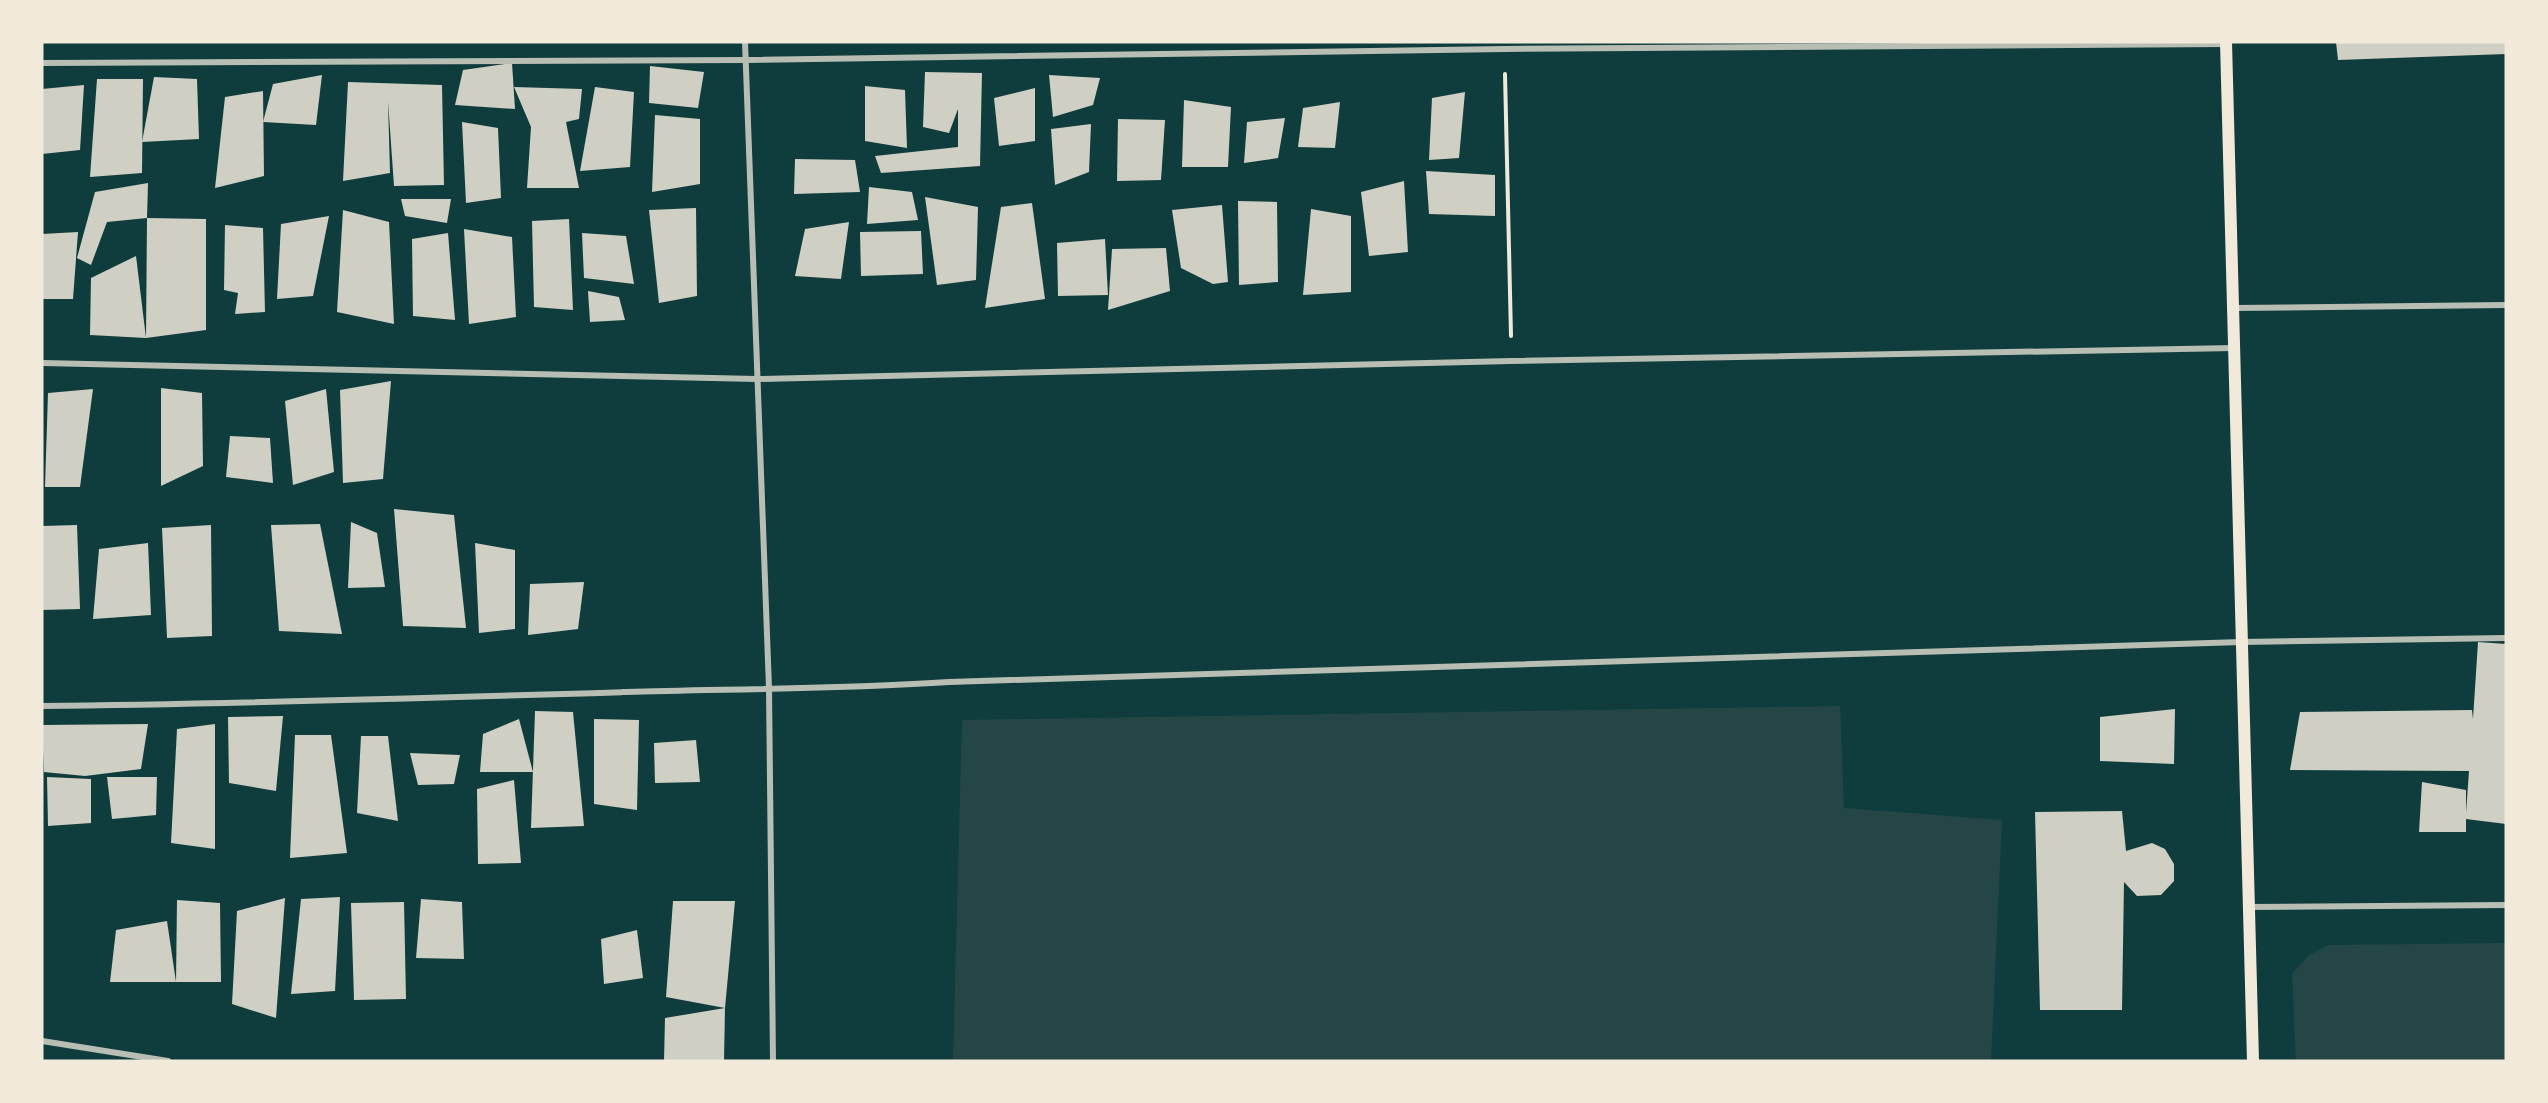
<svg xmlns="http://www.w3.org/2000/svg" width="2548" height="1103" viewBox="0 0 2548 1103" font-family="'Varela Round',sans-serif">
	<rect width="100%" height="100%" fill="#0f3d3e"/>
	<g fill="#244646">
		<path d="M1840 706 1844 808 2002 820 1991 1061H953L962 720Z"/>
		<path d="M2506 943V1061H2296L2292 974 2309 955 2329 945Z"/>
	</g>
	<g fill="#cfcfc3">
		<path d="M2336 42H2506V54L2338 60Z"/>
		<path d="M512 63 515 109 455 105 463 70Z"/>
		<path d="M650 66 704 72 698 108 649 103Z"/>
		<path d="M925 72 982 73 980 166 881 173 875 156 958 147V109L949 133 923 127Z"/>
		<path d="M322 75 316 125 263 122 273 84Z"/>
		<path d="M1049 75 1100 78 1093 105 1053 117Z"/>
		<path d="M154 77 197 79 199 139 142 142Z"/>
		<path d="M97 79H143L142 173 90 177Z"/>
		<path d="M348 82 442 85 444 185 394 186 388 101 390 173 343 181Z"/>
		<path d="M84 85 80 150 42 154V89Z"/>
		<path d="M865 86 905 90 907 148 865 141Z"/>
		<path d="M514 87 582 89 579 119 566 122 579 188H527L531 127Z"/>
		<path d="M595 87 634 92 630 167 580 171Z"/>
		<path d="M1035 88V141L999 146 994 98Z"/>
		<path d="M263 91 264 176 215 188 225 97Z"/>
		<path d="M1465 92 1459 158 1429 160 1432 98Z"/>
		<path d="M1184 100 1231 107 1228 167H1182Z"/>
		<path d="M1340 102 1335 148 1298 147 1303 108Z"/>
		<path d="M655 115 700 119V184L652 192Z"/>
		<path d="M1285 118 1278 158 1244 163 1247 122Z"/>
		<path d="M1118 119 1165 120 1161 180 1117 181Z"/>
		<path d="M462 122 498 128 501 198 466 203Z"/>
		<path d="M1091 124 1089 172 1055 185 1051 129Z"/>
		<path d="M795 159 855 160 860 192 794 194Z"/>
		<path d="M1426 171 1495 175V216L1429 214Z"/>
		<path d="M1404 181 1408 252 1369 256 1361 192Z"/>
		<path d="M148 183 147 218 107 222 91 265 77 258 95 192Z"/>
		<path d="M869 187 912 192 918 220 867 224Z"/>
		<path d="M925 197 978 207 976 280 937 285Z"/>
		<path d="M401 199H451L447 223 405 216Z"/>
		<path d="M1238 201 1277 202 1278 282 1239 285Z"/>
		<path d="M1032 203 1045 299 985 308 1001 207Z"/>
		<path d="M1222 205 1228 282 1213 284 1181 268 1172 210Z"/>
		<path d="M696 208 697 296 659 303 649 210Z"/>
		<path d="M1311 209 1351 216V292L1303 295Z"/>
		<path d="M343 210 389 222 394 324 337 312Z"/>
		<path d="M329 216 313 296 277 299 281 224Z"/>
		<path d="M147 218 206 219V330L146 338Z"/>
		<path d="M569 219 573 310 534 307 532 221Z"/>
		<path d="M849 222 841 279 795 276 805 229Z"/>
		<path d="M225 225 263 228 265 312 235 314 238 293 224 290Z"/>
		<path d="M464 229 512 237 516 317 469 324Z"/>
		<path d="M921 231 923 274 861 276 860 232Z"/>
		<path d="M78 232 73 299H42V234Z"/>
		<path d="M448 233 455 320 413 316 412 239Z"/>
		<path d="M582 233 626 236 634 284 584 278Z"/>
		<path d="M1105 239 1108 295 1058 296 1057 243Z"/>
		<path d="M1166 248 1170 291 1108 310 1112 249Z"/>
		<path d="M136 256 146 338 90 335 91 278Z"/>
		<path d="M588 291 619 297 625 320 590 322Z"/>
		<path d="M391 381 383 479 343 483 340 390Z"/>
		<path d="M161 388 202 393 203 466 161 486Z"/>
		<path d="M93 389 80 487H45L48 393Z"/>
		<path d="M326 389 334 472 293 485 285 401Z"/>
		<path d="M230 436 270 438 273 483 226 477Z"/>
		<path d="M394 509 454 515 466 628 403 626Z"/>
		<path d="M351 522 377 533 385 587 348 588Z"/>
		<path d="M320 524 342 634 279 631 271 525Z"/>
		<path d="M77 525 80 609 42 610V526Z"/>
		<path d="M211 525 212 636 167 638 162 528Z"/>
		<path d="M148 543 151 615 93 619 99 549Z"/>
		<path d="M475 543 515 550V629L479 633Z"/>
		<path d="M584 582 578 629 528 635 530 584Z"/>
		<path d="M2478 642 2506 644V824L2466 819V832H2419L2422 782 2466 790V813L2469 771 2290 770 2300 712 2472 710 2473 719Z"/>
		<path d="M2175 709 2174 764 2100 761V717Z"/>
		<path d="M535 711 573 712 584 826 531 828Z"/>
		<path d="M283 716 276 791 229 783 228 717Z"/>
		<path d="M519 719 533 772H480L483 734Z"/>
		<path d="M594 719 639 720 637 810 594 804Z"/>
		<path d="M148 724 141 769 85 776 44 772 42 725Z"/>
		<path d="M215 724V849L171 843 177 729Z"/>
		<path d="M295 735H331L347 853 290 858Z"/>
		<path d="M361 736H388L398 821 357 813Z"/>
		<path d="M696 740 700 782 655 783 654 743Z"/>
		<path d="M410 753 460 755 454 784 418 785Z"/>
		<path d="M47 777 91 779V823L48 826Z"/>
		<path d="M107 777H157L156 815 112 819Z"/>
		<path d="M514 780 521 863 478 864 477 789Z"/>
		<path d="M2122 811 2126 851 2152 843 2165 849 2174 864V881L2161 895 2137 896 2124 882 2122 1010H2040L2035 812Z"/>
		<path d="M340 897 335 991 291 994 301 899Z"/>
		<path d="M285 898 276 1018 232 1004 237 911Z"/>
		<path d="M421 899 462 902 464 959 416 958Z"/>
		<path d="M177 900 220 903 221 982H176Z"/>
		<path d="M673 901H735L725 1008 666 997Z"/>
		<path d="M404 902 406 999 354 1000 351 903Z"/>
		<path d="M167 921 176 982H110L116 930Z"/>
		<path d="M637 930 643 978 604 984 601 939Z"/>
		<path d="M725 1008 724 1061H664L665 1018Z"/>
	</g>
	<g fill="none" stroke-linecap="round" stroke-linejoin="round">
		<path stroke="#f1e9da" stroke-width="4" d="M1505 74 1511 336"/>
		<g stroke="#b8beb3" stroke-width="6">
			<path d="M745 42 769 688 773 1061"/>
			<path d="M42 63 746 60 1505 49 2226 44"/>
			<path d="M2233 308 2506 305"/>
			<path d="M42 363 757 379 1511 361 2234 348"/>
			<path d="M42 706C237 704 431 698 626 692 734 689 842 689 949 682L2242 642 2506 638"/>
			<path d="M2249 907 2506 905"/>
			<path d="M42 1041 168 1061"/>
		</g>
		<path stroke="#f1e9da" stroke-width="12" d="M2226 42 2253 1061"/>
	</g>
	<rect width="2548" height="1103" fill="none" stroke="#f1e9da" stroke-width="87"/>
</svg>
